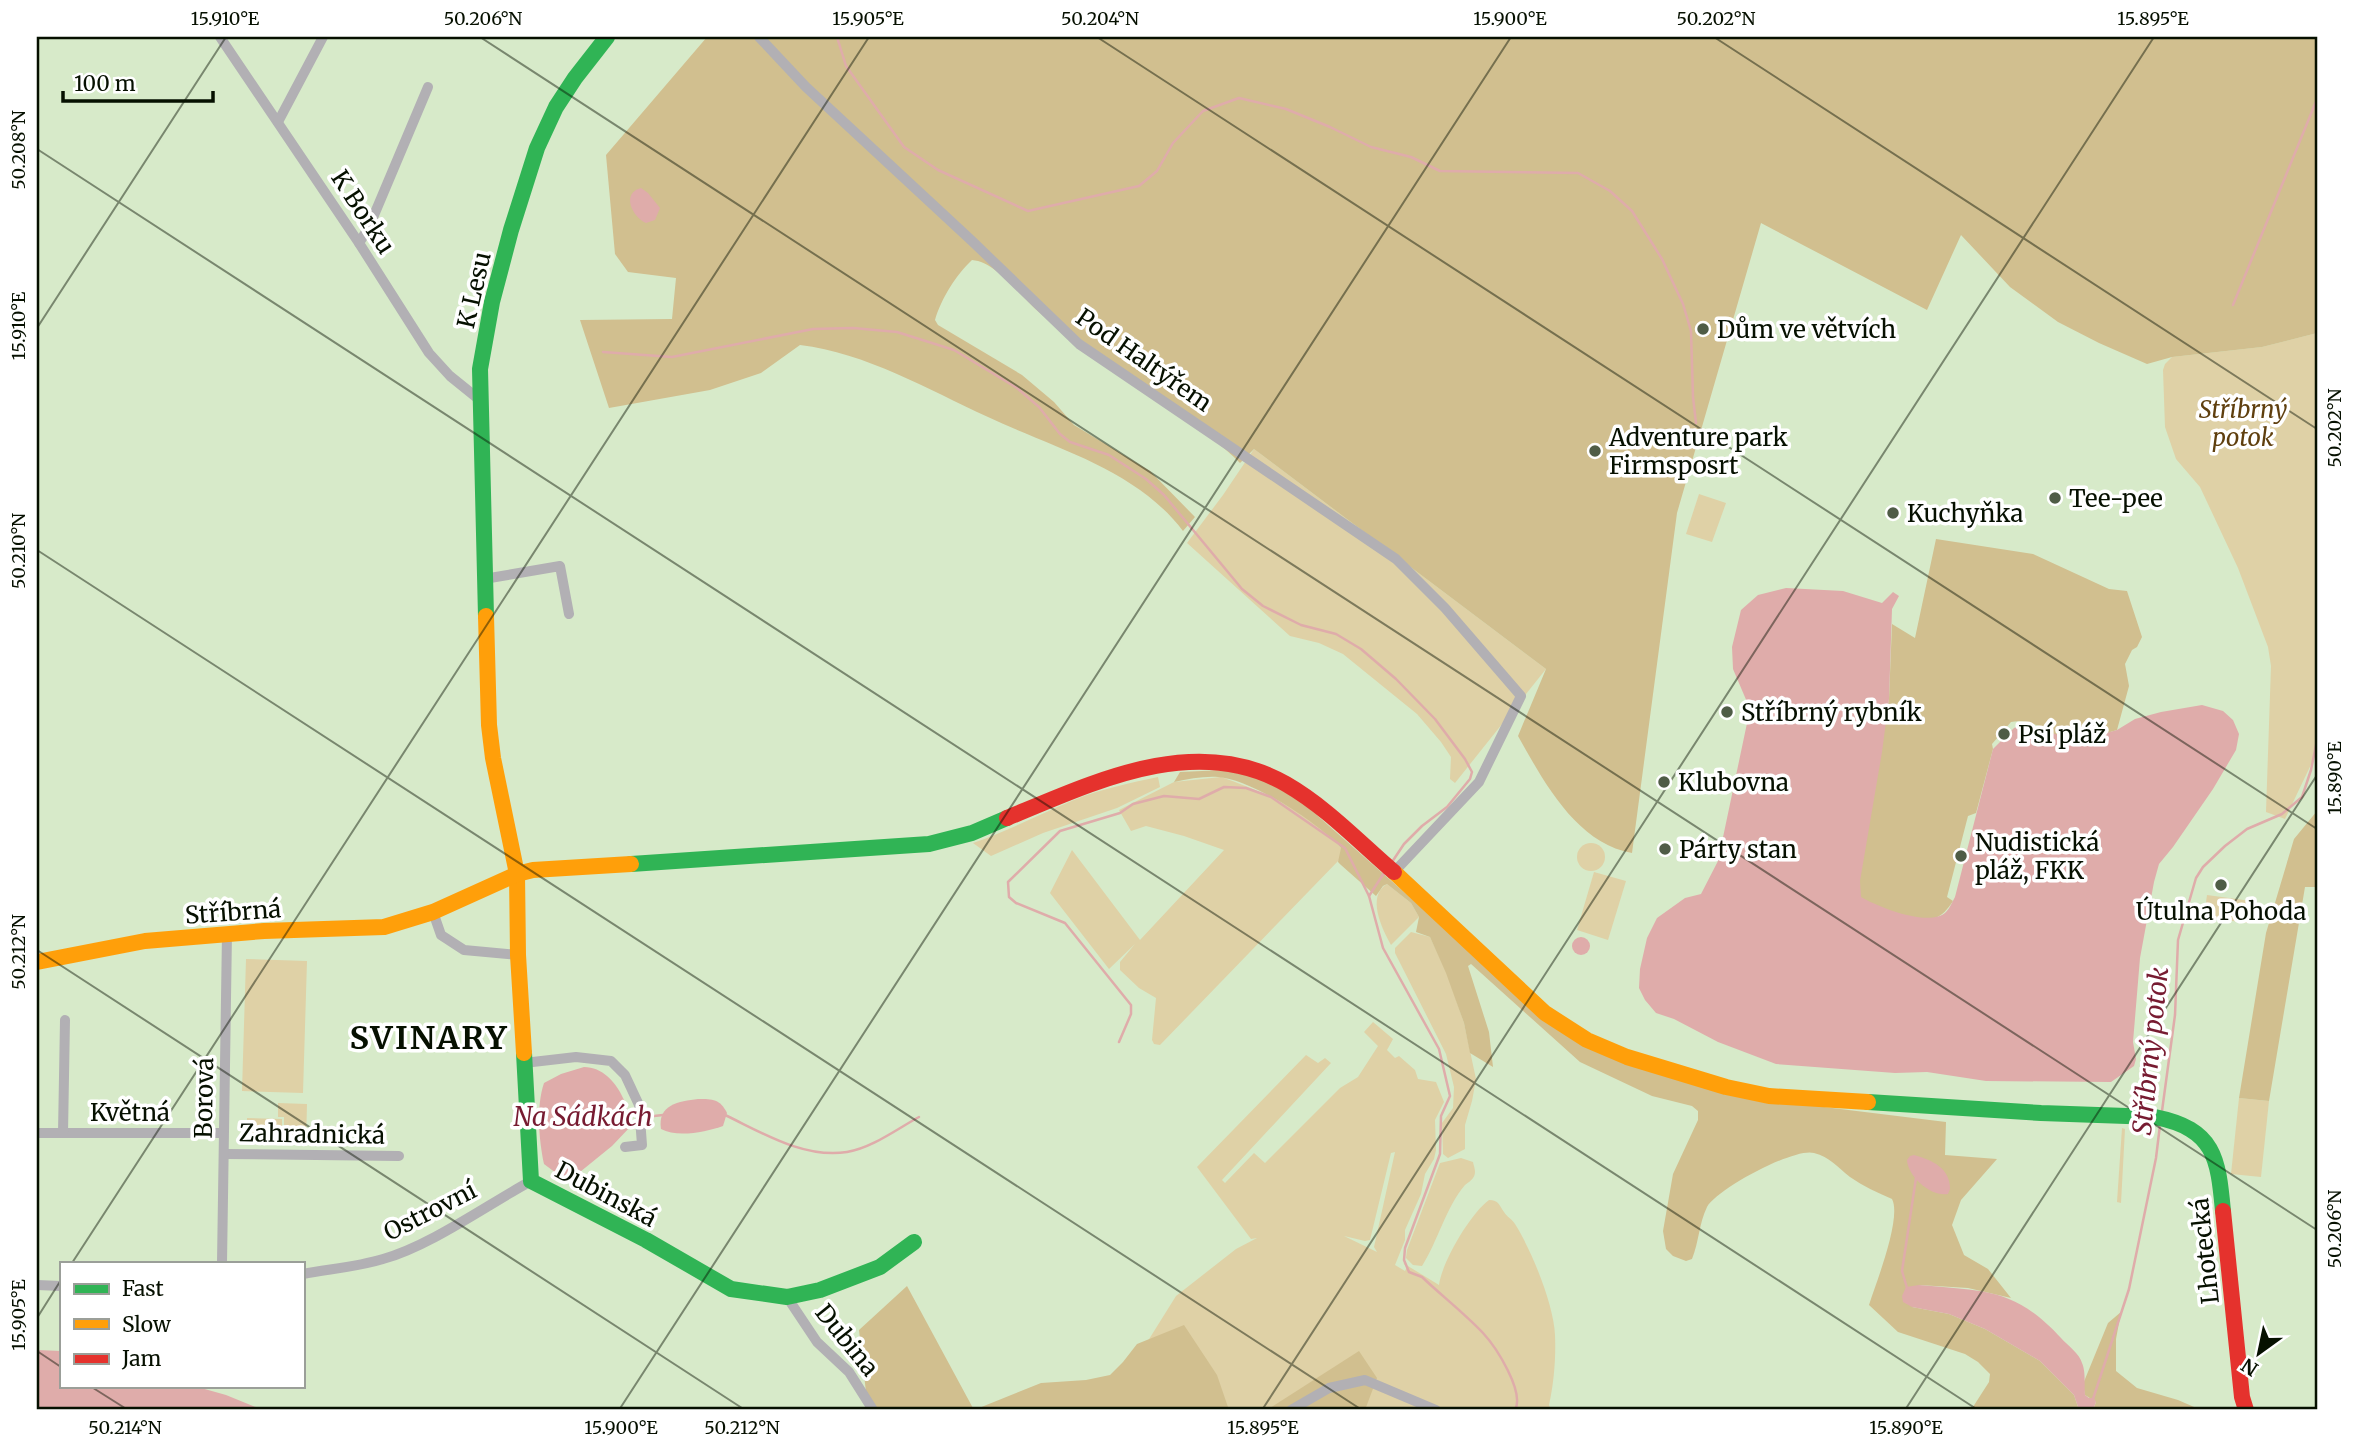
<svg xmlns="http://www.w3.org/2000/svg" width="2354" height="1447" viewBox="0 0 2354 1447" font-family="Merriweather,serif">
	<rect width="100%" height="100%" fill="#d7eac9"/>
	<g fill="#dfd1a6" fill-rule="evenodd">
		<path d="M2317 333V752L2285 819 2266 812 2271 666 2268 647 2238 568 2200 487 2176 459 2165 427 2163 370 2165 364 2172 357 2262 347Z"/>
		<path d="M1254 449 1546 669 1455 783 1450 779 1451 757 1441 742 1417 714 1343 654 1319 643 1290 636 1187 543 1223 495Z"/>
		<path d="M1699 494 1726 503 1712 542 1686 534Z"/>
		<path d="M1158 777 1160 787 1117 808 1043 833 991 856 973 843C1008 831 1040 814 1074 800 1101 789 1130 783 1158 777Z"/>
		<path d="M1221 777C1264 792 1310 812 1341 848V858L1160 1045 1154 1044 1152 1040 1156 998 1139 988 1120 970V962L1135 944 1109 969 1050 893 1072 850 1140 940 1224 850 1184 836 1146 826 1131 831 1119 810 1174 782Z"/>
		<circle cx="1591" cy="857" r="14"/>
		<path d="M1594 872 1626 881 1608 940 1577 930Z"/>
		<path d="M1387 884 1411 903 1419 917 1391 945C1382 929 1366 896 1387 884Z"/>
		<path d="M2207 895 2251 901 2247 923 2204 917Z"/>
		<path d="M1411 932 1430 937 1447 973 1464 1023 1476 1079 1472 1101 1465 1125V1149L1448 1158 1443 1154 1442 1123 1453 1108 1454 1087 1446 1054 1395 953V948Z"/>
		<path d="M246 959 307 961 303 1093 242 1091Z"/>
		<path d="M1373 1022 1393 1039 1387 1050 1395 1058 1399 1056 1415 1070 1418 1079 1436 1082 1444 1102 1435 1120 1436 1150 1434 1159 1425 1174 1421 1194 1405 1230V1240L1395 1265 1405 1271 1407 1267 1403 1263 1439 1285C1442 1262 1470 1214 1489 1200 1499 1200 1499 1205 1504 1212 1507 1217 1512 1219 1515 1224 1531 1249 1554 1305 1555 1335 1556 1357 1554 1383 1549 1405L1551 1410H1091L1136 1360 1176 1296 1236 1249 1257 1238 1251 1239 1197 1167 1306 1055 1318 1063 1325 1058 1331 1063 1222 1180 1225 1183 1254 1153 1265 1163 1340 1088 1358 1077 1378 1046 1364 1032ZM1395 1152 1374 1247 1377 1252 1344 1236 1365 1241 1370 1240 1391 1153Z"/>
		<path d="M2239 1098 2269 1101 2261 1177 2231 1174Z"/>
		<path d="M278 1103 307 1104 306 1143 284 1142V1117H278Z"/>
		<path d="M247 1118 282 1119V1135L247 1134Z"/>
		<path d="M2122 1128 2125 1129 2121 1203 2117 1202Z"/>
		<path d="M1461 1158 1473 1162C1474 1167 1477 1173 1473 1178 1473 1179 1465 1185 1465 1185 1446 1207 1438 1241 1422 1266L1413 1265 1406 1258 1407 1250 1440 1163Z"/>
	</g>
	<g fill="#d1bf8f">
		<path d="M707 37H2317V333L2262 347 2172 357 2147 364 2099 343 2058 322 2010 287 1961 235 1927 310 1761 223 1677 513 1632 853C1576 843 1544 782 1518 736L1546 669 1254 449 1240 463C1223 445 1201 431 1181 417 1134 383 1082 351 1039 312 1021 297 997 262 972 260 956 275 941 299 935 320L938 325 1022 375 1054 402 1074 425 1150 471 1195 517 1183 531C1136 469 1056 449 988 417 927 389 866 353 800 345L761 373 710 390 609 408 580 320 672 319 676 278 628 272 615 254 606 155Z"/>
		<path d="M1936 539 2033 554 2109 589 2127 591 2142 637 2137 647 2132 650 2125 664 2129 686 2117 730 2077 742 2053 736 2052 731C2039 726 2025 719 2011 722L1992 744 1993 749 1976 813 1968 816 1947 897 1953 901C1947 910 1943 915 1933 919 1916 924 1874 907 1860 898L1859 882 1889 699 1892 624 1915 638Z"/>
		<path d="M1224 770 1260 778 1302 802 1431 916 1594 1051 1824 1107 1946 1122 1945 1155 1997 1159 1961 1200 1952 1225 1964 1255 1988 1269 2011 1298 1968 1288 1919 1285 1912 1307 1949 1314 1985 1329 2040 1361 2074 1395 2079 1410H1971L1989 1382 1990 1374 1978 1362 1965 1354 1898 1332 1869 1305C1876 1283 1902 1218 1892 1199 1878 1193 1863 1186 1850 1177 1837 1167 1830 1157 1814 1153 1795 1147 1717 1189 1707 1207 1699 1223 1699 1242 1692 1259L1686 1261 1673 1256 1666 1249 1663 1231 1673 1174 1698 1120V1111L1692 1106 1652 1096 1580 1062 1471 964 1468 966 1489 1032 1493 1067 1470 1053 1464 1023 1446 973 1430 937 1416 932 1419 917 1411 903 1387 884 1383 886 1376 896 1341 865 1338 862 1341 848C1319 823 1251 779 1218 777 1204 776 1189 779 1174 782L1180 772Z"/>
		<path d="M2317 811V887H2305L2269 1101 2239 1098 2266 933 2294 839Z"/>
		<path d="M907 1286 974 1410 1041 1383 1086 1380 1110 1375 1123 1362 1137 1344 1184 1325 1217 1375 1229 1410H868L859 1330Z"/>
		<path d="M2121 1312 2116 1339V1371L2137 1388 2178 1400 2201 1410H2093L2096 1402 2085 1395 2083 1384 2108 1323Z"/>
		<path d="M1359 1351 1377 1378 1365 1410H1267Z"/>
	</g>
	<g fill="#dfacaa">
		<path d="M641 188 648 193 660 208 655 220 646 223C632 217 621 193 641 188Z"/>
		<path d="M1786 588 1843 591 1882 603 1893 592 1899 596 1892 609 1889 699 1882 752 1860 881 1861 897C1878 907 1930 928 1946 912 1950 908 1952 902 1955 897L1993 749 2014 728 2021 725 2029 726 2078 741 2117 730 2135 719 2161 712 2202 705 2223 711 2233 720 2239 734 2236 750 2213 789 2173 847 2159 864 2154 882 2140 958 2133 1042 2136 1059 2134 1066 2111 1082 1986 1081 1927 1072 1895 1073 1776 1064 1718 1042 1674 1019 1656 1013 1645 1000 1639 988 1640 969 1647 938 1657 918 1685 898 1701 894 1718 861 1750 709 1733 669 1732 647 1741 610 1758 595Z"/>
		<circle cx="1581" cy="946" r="9"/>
		<path d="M584 1067C602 1067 616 1082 623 1098 628 1106 628 1118 631 1126L612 1146 575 1176H560L544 1164C539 1139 536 1107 544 1083L561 1074Z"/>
		<path d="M698 1099C713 1099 720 1099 727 1113L723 1126C706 1132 677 1138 661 1129 657 1105 679 1101 698 1099Z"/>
		<path d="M1914 1155C1932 1160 1950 1168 1950 1189L1948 1194C1931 1197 1908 1177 1907 1160L1910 1156Z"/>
		<path d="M1919 1285C1983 1291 2014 1287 2061 1338 2067 1345 2080 1354 2082 1363 2086 1372 2084 1385 2085 1395L2089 1398H2094L2096 1402 2093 1410H2079L2074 1395 2040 1361 1985 1329 1949 1314 1912 1307 1903 1302 1902 1296 1906 1287Z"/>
		<path d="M37 1350 61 1351V1386H194L226 1395 263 1410H37Z"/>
	</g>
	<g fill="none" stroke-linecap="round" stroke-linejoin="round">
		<g stroke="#dfacaa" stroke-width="2.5">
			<path d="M837 37 846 66 904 147 938 170 1028 211 1139 186 1157 171 1173 143 1203 111 1239 98 1286 109 1330 127 1371 147 1411 157 1440 171 1578 173 1610 191 1632 211 1662 259 1683 304 1691 331 1693 397 1696 423"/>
			<path d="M2233 305 2317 99"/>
			<path d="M603 352 672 357 813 329 853 328 897 332 954 350 1017 388 1039 407 1060 434 1070 442 1109 455 1146 479 1164 495 1242 589 1263 606 1301 625 1336 634 1361 649 1396 679 1435 719 1465 759 1472 772 1470 779 1447 807 1422 826 1404 844 1392 862"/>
			<path d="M1369 896 1384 873"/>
			<path d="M1119 1042 1131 1014V1005L1065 923 1016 903 1009 897 1008 882 1060 831 1120 813 1133 804 1164 796 1199 799 1224 787 1246 788 1271 797 1345 848 1369 896 1383 948 1439 1049 1450 1096 1441 1116 1440 1154 1405 1248 1404 1260 1409 1272 1422 1277C1442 1296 1464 1313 1483 1333 1496 1347 1525 1392 1515 1410"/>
			<path d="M2162 1111 2175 1015 2178 940 2196 878 2203 867 2225 846 2247 829 2282 814 2302 797 2311 770 2317 740"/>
			<path d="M725 1115C761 1132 804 1159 847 1152 872 1148 897 1129 919 1117"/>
			<path d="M645 1117 663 1115"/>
			<path d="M1907 1288 1902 1271 1916 1178"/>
			<path d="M2093 1399 2129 1289 2156 1158 2160 1125"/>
		</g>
		<g stroke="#b2b0b4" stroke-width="10">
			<path d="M220 37 359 243 429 353 450 376 481 401"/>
			<path d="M759 37 806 87 972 241 1079 344 1396 559 1445 608 1521 696 1479 782 1394 872"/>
			<path d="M278 122 323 37"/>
			<path d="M359 243 369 227 428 87"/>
			<path d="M484 579 560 566 569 614"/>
			<path d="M433 912 441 935 464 950 518 955"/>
			<path d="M524 1063 576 1057 611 1061 625 1075 639 1105 642 1145 625 1147"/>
			<path d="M37 1133H223"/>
			<path d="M63 1133 65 1020"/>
			<path d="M224 1154 399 1156"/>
			<path d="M222 1263 227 933"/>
			<path d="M303 1274C329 1269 357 1267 383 1259 430 1246 487 1205 531 1181"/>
			<path d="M37 1285 61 1286"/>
			<path d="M787 1297 817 1342 849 1372 873 1410"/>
			<path d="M1291 1410 1329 1388 1365 1380 1436 1410"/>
		</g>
		<g stroke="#30b455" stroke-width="16">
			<path d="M486 616 480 369 492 302 511 230 537 148 556 107 575 78 607 37"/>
			<path d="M631 864 929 844 972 833 1007 818"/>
			<path d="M524 1053 531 1181 646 1240 731 1289 787 1297 820 1290 880 1267 914 1242"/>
			<path d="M1868 1102 2041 1113 2155 1117C2215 1129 2218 1158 2223 1211"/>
		</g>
		<g stroke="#ff9f0a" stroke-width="16">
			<path d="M486 616 489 725 493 758 517 874 518 955 524 1053"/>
			<path d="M1394 872 1545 1013 1587 1040 1627 1057 1726 1087 1769 1096 1868 1102"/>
			<path d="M37 962 145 941 264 931 384 927 433 912 517 874 533 870 631 864"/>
		</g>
		<g stroke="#e5322d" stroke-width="16">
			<path d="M1007 818C1094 782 1196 732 1286 784 1326 807 1359 842 1394 872"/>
			<path d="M2223 1211 2242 1397 2246 1410"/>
		</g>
	</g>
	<path fill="none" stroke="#061000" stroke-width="2" stroke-opacity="0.45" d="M480 37 2317 1230M1097 37 2317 829M1714 37 2317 429M37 149 1978 1410M37 328 226 37M37 550 1362 1410M37 950 745 1410M72 1263 869 37M37 1318 61 1280M37 1351 61 1367M90 1386 128 1410M619 1410 1511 37M1262 1410 2154 37M1905 1410 2317 775"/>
	<g fill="#4f5c46" stroke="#fff" stroke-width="2.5">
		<circle cx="1703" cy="329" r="7"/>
		<circle cx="1595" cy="451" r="7"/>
		<circle cx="2055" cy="498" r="7"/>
		<circle cx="1893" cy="513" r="7"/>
		<circle cx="1727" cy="712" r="7"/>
		<circle cx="2004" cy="734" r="7"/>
		<circle cx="1664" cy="782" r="7"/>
		<circle cx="1665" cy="849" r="7"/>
		<circle cx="1961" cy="856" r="7"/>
		<circle cx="2221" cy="885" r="7"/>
	</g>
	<g text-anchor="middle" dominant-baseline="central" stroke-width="7" stroke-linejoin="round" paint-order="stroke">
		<g font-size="24" fill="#061000" stroke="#fff">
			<text transform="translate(363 212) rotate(57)">K Borku</text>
			<text transform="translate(474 290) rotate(-77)">K Lesu</text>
			<text transform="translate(1144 360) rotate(35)">Pod Haltýřem</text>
			<text transform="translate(233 912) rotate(-4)">Stříbrná</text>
			<text transform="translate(204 1098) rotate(-89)">Borová</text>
			<text x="130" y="1112">Květná</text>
			<text transform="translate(312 1134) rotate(1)">Zahradnická</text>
			<text transform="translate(606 1194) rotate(28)">Dubinská</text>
			<text transform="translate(430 1211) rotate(-27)">Ostrovní</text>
			<text transform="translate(2205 1251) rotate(-96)">Lhotecká</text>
			<text transform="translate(847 1340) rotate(51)">Dubina</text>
		</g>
		<g font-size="24" fill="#061000" stroke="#fff" text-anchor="start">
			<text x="1717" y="329">Dům ve větvích</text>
			<text x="1609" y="437">Adventure park<tspan x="1609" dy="28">Firmsposrt</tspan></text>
			<text x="2069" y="498">Tee-pee</text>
			<text x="1907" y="513">Kuchyňka</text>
			<text x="1741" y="712">Stříbrný rybník</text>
			<text x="2018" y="734">Psí pláž</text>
			<text x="1678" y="782">Klubovna</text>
			<text x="1975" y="842">Nudistická<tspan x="1975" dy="28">pláž, FKK</tspan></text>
			<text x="1679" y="849">Párty stan</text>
			<text x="2221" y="911" text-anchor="middle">Útulna Pohoda</text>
		</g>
		<g font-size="24" font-style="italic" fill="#5f3f0e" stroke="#fff">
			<text x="2243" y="409">Stříbrný<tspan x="2243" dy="28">potok</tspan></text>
		</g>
		<g font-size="26" font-style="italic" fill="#771b31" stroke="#fff">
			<text transform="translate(2150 1051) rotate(-84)">Stříbrný potok</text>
			<text x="583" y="1116">Na Sádkách</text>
		</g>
		<g font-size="32" font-weight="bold" letter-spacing="2" fill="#061000" stroke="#fff">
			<text x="429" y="1038">SVINARY</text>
		</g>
	</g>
	<rect width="2354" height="1447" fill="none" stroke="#ffffff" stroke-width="77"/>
	<rect x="60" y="1262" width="245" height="126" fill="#ffffff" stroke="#9b9f99" stroke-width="2"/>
	<rect x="74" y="1284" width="35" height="10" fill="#30b455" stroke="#9b9f99" stroke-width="2"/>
	<text x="122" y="1296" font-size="21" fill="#061000">Fast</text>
	<rect x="74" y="1319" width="35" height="10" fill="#ff9f0a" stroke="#9b9f99" stroke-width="2"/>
	<text x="122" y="1332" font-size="21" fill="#061000">Slow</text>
	<rect x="74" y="1354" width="35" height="10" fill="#e5322d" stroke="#9b9f99" stroke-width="2"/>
	<text x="122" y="1366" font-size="21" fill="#061000">Jam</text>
	<g transform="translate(2259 1353) rotate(213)" stroke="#ffffff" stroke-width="5" paint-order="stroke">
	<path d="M0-5L12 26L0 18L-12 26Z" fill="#061000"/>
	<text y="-10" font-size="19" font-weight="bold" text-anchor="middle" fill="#061000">N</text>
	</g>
	<path d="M63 91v10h150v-10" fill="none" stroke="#061000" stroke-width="3.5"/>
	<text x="74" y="91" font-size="21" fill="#061000" stroke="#ffffff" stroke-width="5" paint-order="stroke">100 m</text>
	<rect x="38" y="38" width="2278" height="1370" fill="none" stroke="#061000" stroke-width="2.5"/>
	<g font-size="18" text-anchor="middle" fill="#061000">
		<text x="225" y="25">15.910°E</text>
		<text x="483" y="25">50.206°N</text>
		<text x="868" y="25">15.905°E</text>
		<text x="1100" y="25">50.204°N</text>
		<text x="1510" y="25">15.900°E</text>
		<text x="1716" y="25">50.202°N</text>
		<text x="2153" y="25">15.895°E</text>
		<text transform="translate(19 150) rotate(-90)" y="6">50.208°N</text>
		<text transform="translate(19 326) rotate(-90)" y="6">15.910°E</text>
		<text transform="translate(2335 428) rotate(-90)" y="6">50.202°N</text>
		<text transform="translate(19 551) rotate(-90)" y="6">50.210°N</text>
		<text transform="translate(2335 778) rotate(-90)" y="6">15.890°E</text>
		<text transform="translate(19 952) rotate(-90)" y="6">50.212°N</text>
		<text transform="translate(2335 1229) rotate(-90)" y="6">50.206°N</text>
		<text transform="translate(19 1315) rotate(-90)" y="6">15.905°E</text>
		<text x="125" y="1434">50.214°N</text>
		<text x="621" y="1434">15.900°E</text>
		<text x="742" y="1434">50.212°N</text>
		<text x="1263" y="1434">15.895°E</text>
		<text x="1906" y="1434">15.890°E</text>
	</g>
</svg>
